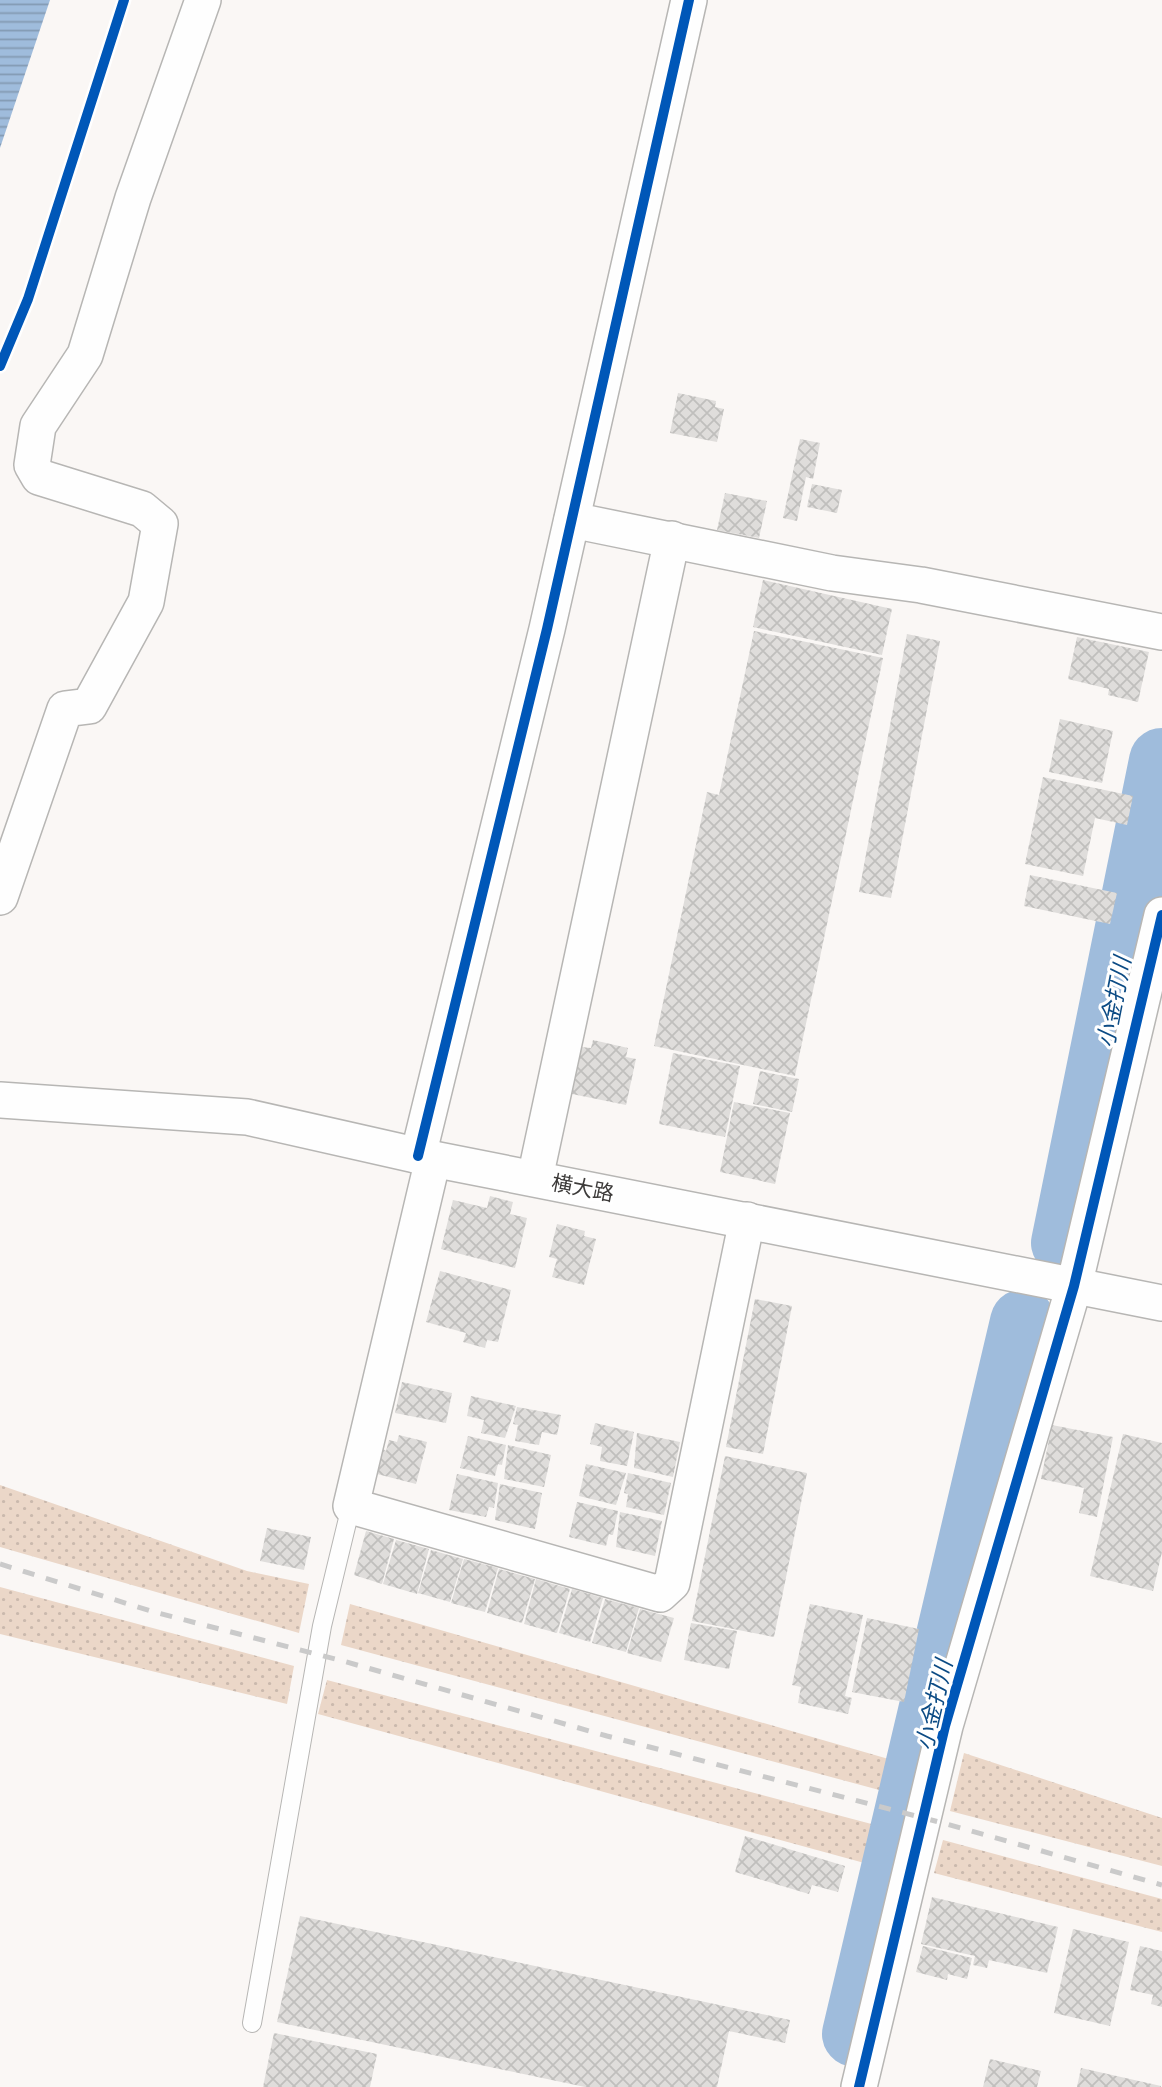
<svg xmlns="http://www.w3.org/2000/svg" width="1162" height="2087" viewBox="0 0 1162 2087" font-family="Barlow,'Noto Sans JP',sans-serif">
	<defs>
		<pattern id="grass-dots" width="8" height="8" patternUnits="userSpaceOnUse" patternTransform="scale(1.75)"><rect width="8" height="8" fill="#ebd7c8"/><path d="M2 2h.1M6 6h.1" fill="none" stroke="#cab9ad" stroke-width="1.8" stroke-linecap="round"/></pattern>
		<pattern id="water-rules" width="6" height="5" patternUnits="userSpaceOnUse" patternTransform="scale(1.75)"><rect width="6" height="5" fill="#9fbcdc"/><path d="M0 2.5h6" fill="none" stroke="#839ab3"/></pattern>
		<pattern id="building-cross-hatch" width="8" height="8" patternUnits="userSpaceOnUse" patternTransform="scale(1.75)"><rect width="8" height="8" fill="#dfdddb"/><path d="M0 0l8 8M0 8l8-8" fill="none" stroke="#c0bfbd"/></pattern>
	</defs>
	<rect width="100%" height="100%" fill="#faf7f5"/>
	<g fill="url(#grass-dots)">
		<path d="M0 1485 247 1571 309 1584 299 1633 0 1547Z"/>
		<path d="M0 1587 294 1666 287 1704 0 1634Z"/>
		<path d="M350 1604 892 1760 883 1791 341 1645Z"/>
		<path d="M327 1680 879 1826 868 1864 318 1714Z"/>
		<path d="M964 1753 1162 1818V1866L950 1811Z"/>
		<path d="M943 1840 1162 1899V1932L934 1873Z"/>
	</g>
	<path fill="url(#water-rules)" d="M0 0H50L0 148Z"/>
	<g fill="none" stroke-linecap="round" stroke-linejoin="round">
		<g stroke="#9fbcdc" stroke-width="66">
			<path d="M1064 1243 1162 761"/>
			<path d="M855 2034 1023 1322"/>
		</g>
	</g>
	<g fill="url(#building-cross-hatch)">
		<path d="M678 393 716 401 715 407 724 409 717 442 670 433Z"/>
		<path d="M800 439 820 443 813 479 806 477 797 521 783 518Z"/>
		<path d="M812 484 842 490 837 513 807 507Z"/>
		<path d="M725 493 767 501 759 538 717 530Z"/>
		<path d="M763 580 892 609 882 655 753 627Z"/>
		<path d="M754 631 883 658 795 1076 654 1046 707 792 719 795Z"/>
		<path d="M907 634 940 641 891 898 859 892Z"/>
		<path d="M1077 637 1149 652 1138 702 1108 695 1109 689 1068 679Z"/>
		<path d="M1060 719 1113 731 1102 783 1049 772Z"/>
		<path d="M1043 777 1133 796 1127 825 1095 818 1083 876 1025 864Z"/>
		<path d="M1030 875 1117 893 1110 924 1024 906Z"/>
		<path d="M593 1040 628 1048 626 1057 636 1059 626 1105 572 1094 582 1047 591 1048Z"/>
		<path d="M673 1053 740 1066 725 1137 659 1124Z"/>
		<path d="M760 1071 799 1079 792 1112 753 1104Z"/>
		<path d="M734 1102 790 1113 775 1184 720 1172Z"/>
		<path d="M490 1196 513 1202 510 1214 527 1218 515 1268 441 1249 453 1200 487 1208Z"/>
		<path d="M557 1224 585 1231 584 1236 596 1239 584 1285 552 1277 557 1259 549 1257Z"/>
		<path d="M440 1271 511 1290 498 1342 487 1340 485 1348 463 1342 466 1333 426 1322Z"/>
		<path d="M755 1299 792 1306 763 1454 726 1447Z"/>
		<path d="M402 1382 452 1393 446 1423 395 1413Z"/>
		<path d="M471 1396 516 1406 505 1438 481 1433 484 1420 467 1416Z"/>
		<path d="M517 1407 561 1415 557 1435 542 1432 539 1445 515 1441 518 1425 513 1424Z"/>
		<path d="M595 1423 634 1432 627 1466 600 1461 602 1447 590 1444Z"/>
		<path d="M1052 1425 1113 1437 1097 1517 1079 1513 1084 1488 1041 1479Z"/>
		<path d="M637 1433 680 1442 673 1477 634 1468Z"/>
		<path d="M1123 1434 1162 1443V1552L1153 1591 1090 1576Z"/>
		<path d="M399 1435 427 1442 416 1484 377 1474 383 1449 386 1451 389 1440 397 1442Z"/>
		<path d="M468 1436 506 1445 502 1465 498 1464 495 1476 460 1468Z"/>
		<path d="M508 1445 551 1455 544 1487 504 1479Z"/>
		<path d="M725 1456 807 1473 774 1637 692 1621Z"/>
		<path d="M586 1464 626 1473 616 1505 579 1496Z"/>
		<path d="M628 1473 671 1483 664 1515 626 1507 628 1494 624 1493Z"/>
		<path d="M457 1474 498 1483 494 1508 489 1507 486 1517 449 1510Z"/>
		<path d="M500 1484 542 1493 535 1529 495 1520Z"/>
		<path d="M577 1502 618 1511 613 1535 609 1534 606 1546 569 1537Z"/>
		<path d="M620 1512 662 1521 655 1556 616 1547Z"/>
		<path d="M267 1528 311 1537 304 1570 260 1561Z"/>
		<path d="M366 1531 394 1539 382 1584 354 1575Z"/>
		<path d="M396 1540 429 1549 417 1594 383 1584Z"/>
		<path d="M431 1550 463 1559 450 1602 418 1593Z"/>
		<path d="M464 1559 498 1568 485 1612 451 1603Z"/>
		<path d="M499 1569 535 1579 522 1623 487 1613Z"/>
		<path d="M536 1579 570 1589 557 1633 524 1624Z"/>
		<path d="M572 1589 603 1598 590 1642 559 1633Z"/>
		<path d="M605 1599 639 1608 626 1652 592 1643Z"/>
		<path d="M810 1604 863 1615 845 1696 852 1698 848 1714 798 1703 801 1687 792 1685Z"/>
		<path d="M640 1609 674 1618 661 1662 627 1653Z"/>
		<path d="M867 1618 919 1629 904 1702 852 1692Z"/>
		<path d="M691 1623 737 1631 729 1669 684 1660Z"/>
		<path d="M745 1836 845 1866 838 1892 812 1885 809 1894 735 1872Z"/>
		<path d="M932 1897 1058 1927 1047 1973 989 1960 987 1968 973 1965 975 1956 921 1944Z"/>
		<path d="M300 1916 790 2020 785 2043 729 2031 717 2087H585L277 2022Z"/>
		<path d="M1073 1929 1129 1942 1110 2026 1054 2013Z"/>
		<path d="M923 1946 972 1958 967 1979 948 1974 947 1980 916 1972Z"/>
		<path d="M1140 1946 1162 1951V2007L1151 2004 1153 1995 1130 1990Z"/>
		<path d="M274 2033 377 2054 370 2087H263Z"/>
		<path d="M990 2059 1041 2071 1037 2087H983Z"/>
		<path d="M1081 2068 1161 2086V2087H1077Z"/>
	</g>
	<g fill="none" stroke-linecap="round" stroke-linejoin="round">
		<g stroke="#b7b6b4" stroke-width="20">
			<path id="lane" d="M252 2023 322 1626 351 1506"/>
		</g>
		<g stroke="#b7b6b4" stroke-width="38">
			<g id="street">
				<path d="M572 520 832 573 921 585 1162 632"/>
				<path d="M0 897 65 709 89 706 146 602 160 524 142 509 39 477 32 465 38 426 85 355 133 198 203 0"/>
				<path d="M0 1100 247 1117 433 1159 1162 1303"/>
				<path d="M418 1156 547 629 689 0"/>
				<path d="M433 1159 351 1506 660 1594 672 1583 747 1220"/>
				<path d="M535 1178 672 539"/>
				<path d="M859 2087 945 1726 1074 1286 1162 915"/>
			</g>
		</g>
		<use href="#lane" stroke="#fefefe" stroke-width="18"/>
		<use href="#street" stroke="#fefefe" stroke-width="35"/>
		<path stroke="#cacaca" stroke-width="5" stroke-dasharray="12 12" stroke-linecap="butt" d="M0 1564 154 1612 343 1661 607 1736 943 1823 1162 1885"/>
		<g stroke="#fff" stroke-width="15">
			<g id="cycleway">
				<path d="M0 366 28 299 124 0"/>
				<path d="M418 1156 547 629 689 0"/>
				<path d="M859 2087 945 1726 1074 1286 1162 915"/>
			</g>
		</g>
		<use href="#cycleway" stroke="#0057b8" stroke-width="10"/>
	</g>
	<g text-anchor="middle" dominant-baseline="central" stroke-width="6" stroke-linejoin="round" paint-order="stroke">
		<g font-size="21" fill="#3d3b3a" stroke="#fff">
			<text transform="translate(583 1187) rotate(11)">横大路</text>
		</g>
		<g font-size="23" font-style="italic" fill="#0c4b84" stroke="#fff">
			<text transform="translate(1113 1002) rotate(-79)">小金打川</text>
			<text transform="translate(933 1705) rotate(-77)">小金打川</text>
		</g>
	</g>
</svg>
